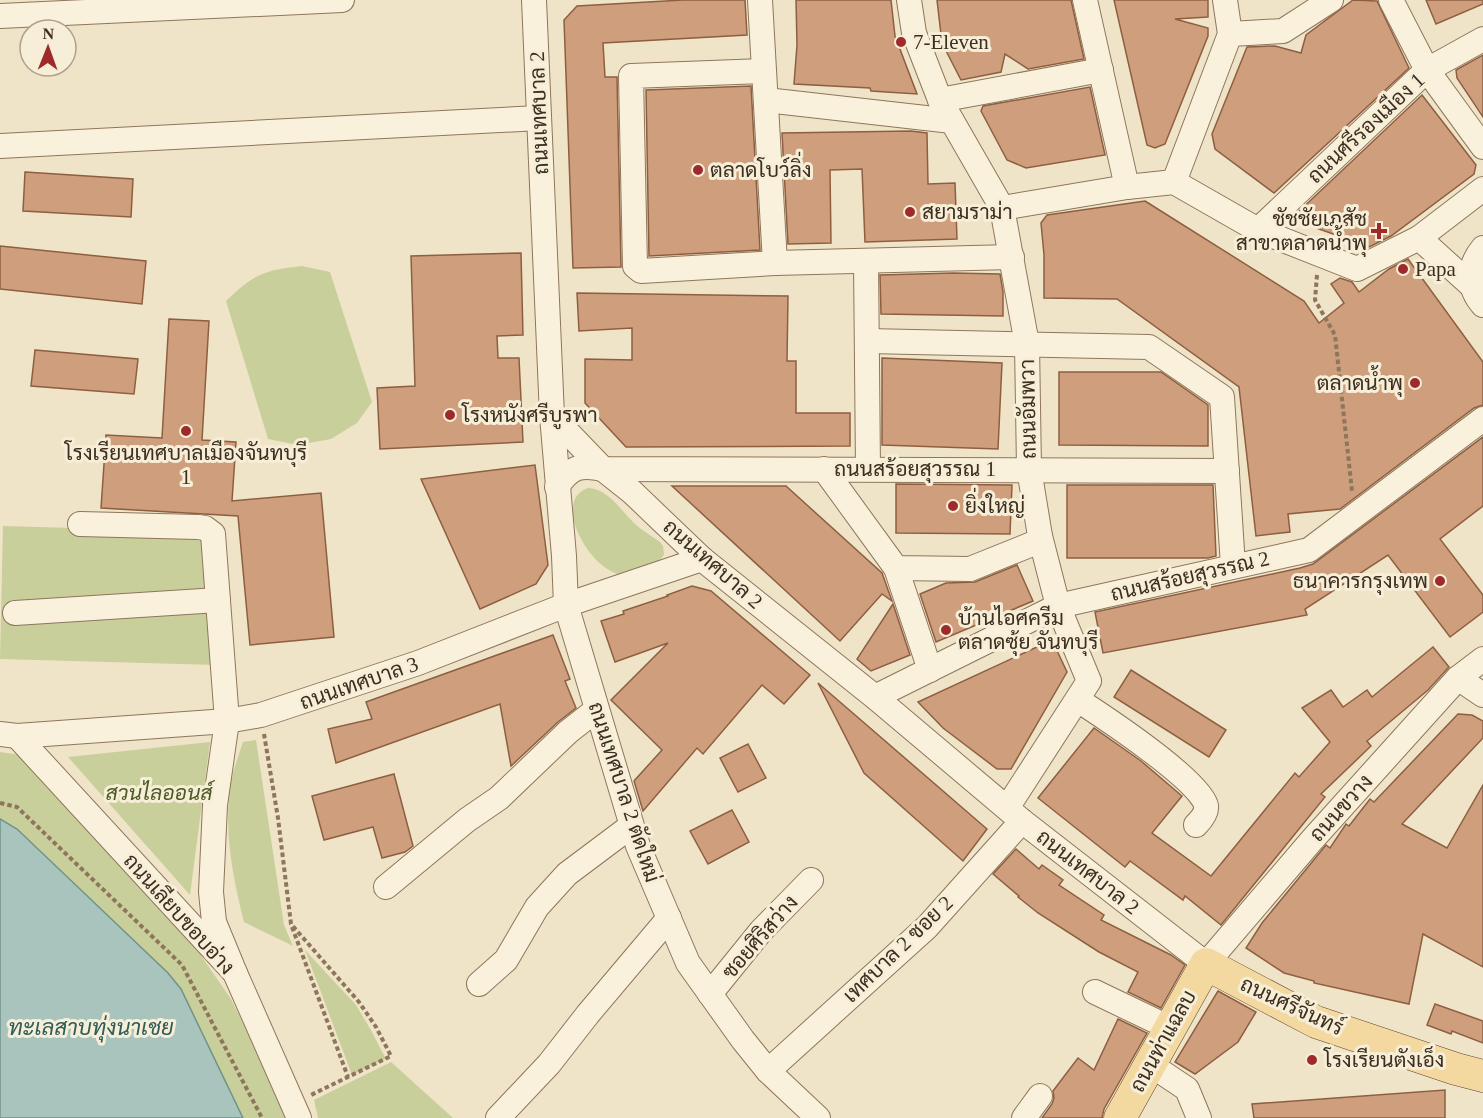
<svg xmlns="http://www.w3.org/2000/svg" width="1483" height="1118" viewBox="0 0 1483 1118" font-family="'Times New Roman',Sarabun,serif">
	<rect width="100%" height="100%" fill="#f0e4c8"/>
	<g fill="#c9cf9b">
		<path d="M302 266 330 272 372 402 357 423 331 439 298 445 268 439 226 301C254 274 264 270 302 266Z"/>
		<path d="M588 488C607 488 621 510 633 522 641 530 652 536 660 542L663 546 664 555C657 564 652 566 641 570 636 572 629 575 623 575 591 573 550 501 588 488Z"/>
		<path d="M3 526 220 532 216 665 0 659Z"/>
		<path d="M256 740 284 925 293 946 244 922C233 878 224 834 230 788 232 773 238 757 243 742Z"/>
		<path d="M210 742 190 895 68 757Z"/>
		<path d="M0 752 22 755 195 947 231 999 286 1110 287 1118H0Z"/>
		<path d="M305 950 356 1005 372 1032 386 1059 352 1075Z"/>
		<path d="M391 1062 453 1118H318L314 1100Z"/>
	</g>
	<path fill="#a9c4bc" stroke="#6f938a" stroke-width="1.5" d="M0 819 17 829 168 973 181 989 243 1118H0Z"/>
	<g fill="#cf9f7d" stroke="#8d5f41" stroke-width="1.5">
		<path d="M683 0H745L747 35 603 43 605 77H617L621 267 573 268 564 20 577 6Z"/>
		<path d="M796 0H891L895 36 917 94 871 91 870 88 794 84 797 45Z"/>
		<path d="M937 0H1071L1084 59 1028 69 1005 54 1001 72 961 80 942 43Z"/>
		<path d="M1114 0H1208V17L1175 19 1208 28V36L1165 144 1155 148 1147 145Z"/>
		<path d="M1353 0 1377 1 1409 68 1274 193 1215 149 1212 134 1247 47 1275 46 1301 53 1306 35Z"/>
		<path d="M1426 0H1483V4L1436 24Z"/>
		<path d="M1483 55V117L1457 78 1456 70Z"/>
		<path d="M751 86 760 250 649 256 646 90Z"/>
		<path d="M1090 87 1105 155 1026 168 1007 160 981 111 983 106Z"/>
		<path d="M1422 95 1476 165 1474 174 1391 236 1369 247 1294 220V216Z"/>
		<path d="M911 131 927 133 928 184 955 183 957 239 865 242 862 169 830 170 831 243 788 244 782 133Z"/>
		<path d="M25 172 133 179 131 217 23 211Z"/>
		<path d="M1145 201 1304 301 1319 323 1344 303 1331 284 1340 278 1352 282 1359 292 1389 269 1408 259 1483 362V405L1474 408 1340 509 1288 514 1290 532 1256 536 1239 387 1117 299 1044 298V255L1041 223 1047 215Z"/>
		<path d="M0 246 146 261 142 304 0 289Z"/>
		<path d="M521 253 523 335 497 336 498 358H519L523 442 380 449 377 388 415 386 411 256Z"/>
		<path d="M953 273 1000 274 1003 292V316L881 314 880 275Z"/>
		<path d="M577 293 788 296 787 361H796V413H850V446L626 447 585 403V359L632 360V328L579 331Z"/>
		<path d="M169 319 209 321 202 440 236 442 232 501 321 493 334 637 250 645 238 516 101 508 106 435 162 438Z"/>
		<path d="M35 350 138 359 134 394 31 386Z"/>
		<path d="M882 358 1002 363 998 449 882 445Z"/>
		<path d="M1059 372H1161L1208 405V446L1059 445Z"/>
		<path d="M1483 437V506L1440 539 1483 595V612L1450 637 1388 555 1305 609 1307 615 1103 653 1095 612 1300 568 1313 564Z"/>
		<path d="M535 465 548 565 536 584 480 609 421 479Z"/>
		<path d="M896 484 1012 485 1010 534 896 533Z"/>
		<path d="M1067 485H1213L1216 556 1208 558H1067Z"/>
		<path d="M672 486H786L882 573 892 601 882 594 840 641Z"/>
		<path d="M1017 565 1033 601 936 642 920 594 946 583 975 582Z"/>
		<path d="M692 586 711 591 810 675 784 704 762 685 703 754 697 748 643 811 634 781 662 750 611 700 668 643 615 662 601 621 624 614 623 611 668 596 667 595Z"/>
		<path d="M893 604 910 655 871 671 857 659Z"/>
		<path d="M553 635 570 679 565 681 576 708 558 722 511 766 500 704 336 763 328 729 372 719 366 702Z"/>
		<path d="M1052 640 1067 672 1011 769H997L943 728 918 702Z"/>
		<path d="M1433 647 1449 667 1428 690 1367 741 1371 746 1321 794 1325 797 1221 925 1185 896 1183 900 1130 861 1125 867 1038 798 1094 728 1141 761 1182 796 1152 833 1211 876 1295 773 1299 777 1330 742 1302 708 1331 690 1343 707 1367 690 1372 697Z"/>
		<path d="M1131 670 1226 730 1209 757 1114 697Z"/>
		<path d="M818 683 987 829 963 861 864 773Z"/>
		<path d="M1458 714 1472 715 1483 721V738L1402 824 1447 848 1483 785V967L1423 934 1409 1004 1314 983V981L1284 973 1246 948 1262 923 1326 845 1330 848 1346 824 1349 826 1370 799 1374 802Z"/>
		<path d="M748 744 766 778 738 792 720 758Z"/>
		<path d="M394 774 413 846 405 852 382 858 373 827 324 840 312 796Z"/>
		<path d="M732 810 749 842 708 864 690 831Z"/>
		<path d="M1016 849 1039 869 1042 865 1063 880 1059 885 1104 915 1101 920 1171 955 1185 965 1161 1008 1128 992 1138 972 1099 952 1038 913 1018 897 1019 896 993 874Z"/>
		<path d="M1218 991 1256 1012 1238 1042 1195 1074 1175 1062Z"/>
		<path d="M1435 1004 1483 1021V1043L1452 1031 1451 1034 1427 1025Z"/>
		<path d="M1118 1019 1147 1033 1104 1109 1102 1118H1042L1052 1104 1054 1098 1053 1091 1078 1058 1094 1070Z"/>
		<path d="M1445 1090V1118H1254L1252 1104Z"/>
	</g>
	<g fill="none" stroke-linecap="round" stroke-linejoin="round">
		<g stroke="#8d765c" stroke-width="26">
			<g id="minor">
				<path d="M534 0 552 416 564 556 566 605 638 846 688 963 743 1040 768 1071 818 1118"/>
				<path d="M760 0 775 263 1012 257"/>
				<path d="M909 0 914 33 940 100 1002 208 1027 344 1029 469 1040 536 1058 606 1089 681 1007 808"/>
				<path d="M1085 0 1127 187"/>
				<path d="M1391 0 1427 70 1483 147"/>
				<path d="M0 16 342 0"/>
				<path d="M1230 34 1283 31 1331 0"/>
				<path d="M763 71 631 76 635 266 641 271 775 263"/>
				<path d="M766 100 952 121"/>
				<path d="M940 100 1101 70"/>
				<path d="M0 146 539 118"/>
				<path d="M1174 182 1230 34 1225 0"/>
				<path d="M1002 208 1127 187 1174 182 1258 230 1357 269 1419 238 1483 189"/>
				<path d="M1258 230 1427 70 1483 39"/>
				<path d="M1419 238 1471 285"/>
				<path d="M1483 248C1468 266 1467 287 1483 305"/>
				<path d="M866 261 868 469"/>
				<path d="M867 341 1149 347 1222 397 1233 566"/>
				<path d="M552 416 603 469 632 492 702 559 875 697 1022 821 1206 964 1312 840 1458 678 1483 659"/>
				<path d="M824 469 896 568 970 569 1037 542 1040 536"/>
				<path d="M557 487C570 467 580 464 603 469L1227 471"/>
				<path d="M80 524 198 527 205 528 213 534 227 721 215 805 211 892 214 922 235 973"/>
				<path d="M896 568 930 670"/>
				<path d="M15 613 218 600"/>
				<path d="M1458 678 1483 695"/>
				<path d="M875 697 1058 606 1309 550 1483 419"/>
				<path d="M1078 700C1101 715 1203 782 1206 806 1207 813 1201 820 1196 825"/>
				<path d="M0 734 17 736 227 721 261 715 418 663 566 605 702 559"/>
				<path d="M17 736 235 973 299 1118"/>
				<path d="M386 887 467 820 499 798 568 732 596 710"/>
				<path d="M479 984 506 960 537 907 567 874 631 826"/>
				<path d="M1095 992 1170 1028"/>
				<path d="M710 994 761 931 811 880"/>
				<path d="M1151 1065 1187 1089 1199 1118"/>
				<path d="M768 1071 927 927 1022 821"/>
				<path d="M498 1118 549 1064 588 1014 669 918"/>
				<path d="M1024 1118 1040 1096"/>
			</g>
		</g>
		<g stroke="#5b4430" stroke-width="33">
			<path id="major" d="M1120 1118 1206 964 1316 1022 1456 1069 1483 1076"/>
		</g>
		<g stroke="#8d765c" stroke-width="4" stroke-dasharray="4.5 3" stroke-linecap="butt">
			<path d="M1317 275 1315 300 1335 335 1352 491"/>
			<path d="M264 734 278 818 291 924 359 1002 376 1027 391 1056 311 1095"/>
			<path d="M0 803 17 807 182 965 262 1118"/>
			<path d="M292 927 348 1077"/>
		</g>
		<use href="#minor" stroke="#faf1dc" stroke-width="24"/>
		<use href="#major" stroke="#f3d9a0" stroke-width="32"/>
	</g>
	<g fill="#9e2a2b" stroke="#f7eed8" stroke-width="2">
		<circle cx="901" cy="42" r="6"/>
		<circle cx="698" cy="170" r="6"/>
		<circle cx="910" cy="212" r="6"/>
		<path d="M1376 222h6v6h6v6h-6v6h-6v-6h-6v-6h6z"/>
		<circle cx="1403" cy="269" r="6"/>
		<circle cx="1415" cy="383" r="6"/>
		<circle cx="450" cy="415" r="6"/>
		<circle cx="186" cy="431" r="6"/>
		<circle cx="953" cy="506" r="6"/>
		<circle cx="1440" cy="581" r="6"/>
		<circle cx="946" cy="630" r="6"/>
		<circle cx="1312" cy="1060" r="6"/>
	</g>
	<g text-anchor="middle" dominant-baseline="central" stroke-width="6" stroke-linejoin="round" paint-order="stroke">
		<g font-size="21" fill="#3d2e20" stroke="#f7eed8" text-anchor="start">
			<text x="913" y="42">7-Eleven</text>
			<text x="710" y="170">ตลาดโบว์ลิ่ง</text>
			<text x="922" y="212">สยามราม่า</text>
			<text x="1367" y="219" text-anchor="end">ชัชชัยเภสัช<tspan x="1367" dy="24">สาขาตลาดน้ำพุ</tspan></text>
			<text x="1415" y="269">Papa</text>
			<text x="1403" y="383" text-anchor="end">ตลาดน้ำพุ</text>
			<text x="462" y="415">โรงหนังศรีบูรพา</text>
			<text x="186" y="453" text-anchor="middle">โรงเรียนเทศบาลเมืองจันทบุรี<tspan x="186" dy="24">1</tspan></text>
			<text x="965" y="506">ยิ่งใหญ่</text>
			<text x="1428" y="581" text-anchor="end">ธนาคารกรุงเทพ</text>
			<text x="958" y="618">บ้านไอศครีม<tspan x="958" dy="24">ตลาดซุ้ย จันทบุรี</tspan></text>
			<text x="1324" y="1060">โรงเรียนตังเอ็ง</text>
		</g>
		<g font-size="21" fill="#3d2e20" stroke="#f7eed8">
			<text transform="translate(539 113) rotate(-92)">ถนนเทศบาล 2</text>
			<text transform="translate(1366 128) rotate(-43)">ถนนศรีรองเมือง 1</text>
			<text transform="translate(1028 409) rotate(-91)">ถนนอัมพวา</text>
			<text x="915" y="469">ถนนสร้อยสุวรรณ 1</text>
			<text transform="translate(713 564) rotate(41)">ถนนเทศบาล 2</text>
			<text transform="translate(1190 576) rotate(-13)">ถนนสร้อยสุวรรณ 2</text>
			<text transform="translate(359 683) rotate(-19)">ถนนเทศบาล 3</text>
			<text transform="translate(624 792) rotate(72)">ถนนเทศบาล 2 ตัดใหม่</text>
			<text transform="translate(1341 808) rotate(-48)">ถนนขวาง</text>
			<text transform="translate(1088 872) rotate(38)">ถนนเทศบาล 2</text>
			<text transform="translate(179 914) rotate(48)">ถนนเลียบขอบอ่าง</text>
			<text transform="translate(760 937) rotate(-49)">ซอยศิริสว่าง</text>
			<text transform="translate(898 949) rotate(-44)">เทศบาล 2 ซอย 2</text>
			<text transform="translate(1292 1006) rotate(25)">ถนนศรีจันทร์</text>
			<text transform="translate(1163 1041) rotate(-61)">ถนนท่าแฉลบ</text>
		</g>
		<g font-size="21" font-style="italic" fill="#4d5a26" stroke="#f7eed8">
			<text x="159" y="793">สวนไลออนส์</text>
		</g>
		<g font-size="22" font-style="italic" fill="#2f5d5a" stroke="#f7eed8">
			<text x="91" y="1027">ทะเลสาบทุ่งนาเชย</text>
		</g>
	</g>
	<g transform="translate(48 48) rotate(1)"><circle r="28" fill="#f7eed8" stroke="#ada18e" stroke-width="1.5"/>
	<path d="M0-4.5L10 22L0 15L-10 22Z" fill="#9e2a2b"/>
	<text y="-9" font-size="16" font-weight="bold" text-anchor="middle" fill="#3d2e20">N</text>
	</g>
</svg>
